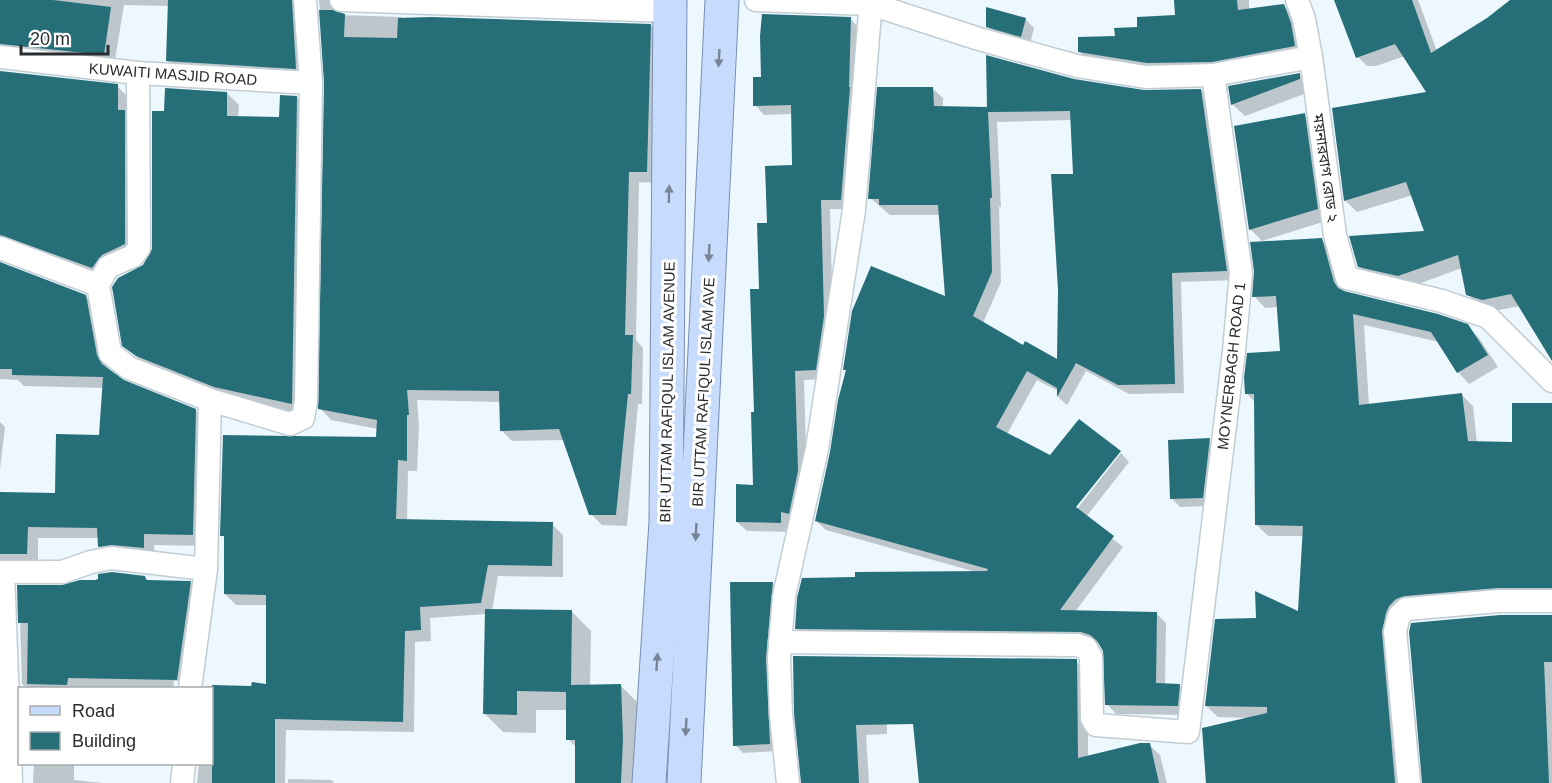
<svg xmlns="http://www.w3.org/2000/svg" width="1552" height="783" viewBox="0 0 1552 783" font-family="Helvetica,'Noto Sans Bengali',sans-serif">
	<rect width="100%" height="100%" fill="#edf8fe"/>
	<g fill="#0003" fill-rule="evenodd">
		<path d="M2 0H308L307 79 178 72 167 60 169 6 124 5 114 66 0 47Z"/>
		<path d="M319 0H344L340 5 338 12 340 15 402 17 404 19 650 25 662 36 657 183 639 182 636 340 643 348 642 404H638L627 526 602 525 591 514 564 440 512 441 501 430 500 402 417 400 419 426 417 471H408L407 521 552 524 563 535V577L498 576 492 611 572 612 591 631 590 686H621L640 705V783H576L577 748 568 739 567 710H536V733L503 732 484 713 486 614 430 618 431 641 415 642 414 732 286 730 285 783H197L199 764H212V688H205V686L253 687 267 685V605H236L225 594 226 539 222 535 377 439 378 429 331 420 320 408 326 83Z"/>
		<path d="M1175 0H1249V10L1284 6 1296 19 1307 58 1225 74 1092 64 1080 52 1139 29 1176 17Z"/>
		<path d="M1335 0H1418L1437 51 1515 0H1552V360L1520 306 1494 311 1480 306 1468 294 1462 268 1410 287 1371 278 1359 266 1427 233 1413 195 1357 212 1345 200 1428 93 1405 56 1376 66H1367L1356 55Z"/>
		<path d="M850 18 859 28 850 209H830L833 327 825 379 804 380 807 482 790 532 747 531 737 522 755 486V414L761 290 769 224 794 166 792 114 764 115 755 105 762 79Z"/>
		<path d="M1025 19 1034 28 1030 44 996 35 987 26Z"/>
		<path d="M0 72 117 86 128 97 135 256 103 278 0 252Z"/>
		<path d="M1299 74 1311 87 1312 91 1245 116 1232 104Z"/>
		<path d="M1073 81 1144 92 1201 90 1210 100 1236 280 1181 282 1184 393 1129 394 1086 371 1067 405 1058 397V391L1037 380 1007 434 1073 514 1121 453 1129 462 1086 517 1123 547 1075 612 1156 613 1166 623 1165 685 1180 686 1189 695 1187 715 1116 714 1107 704 1104 651 1101 644 1092 641 806 638 796 628 976 572 826 530 816 521 847 372 845 369 947 299 940 215H890L870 198 933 89 943 98V108H989ZM1072 120 1075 175 1059 361 1024 347 983 323 1001 282 999 207H1001L997 122Z"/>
		<path d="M227 93 239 105 238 118 281 119 297 97 309 109 303 415 228 399 149 368 124 345 144 266 154 249 166 112Z"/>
		<path d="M1304 115 1316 127 1329 220 1262 241 1250 229Z"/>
		<path d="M1321 239 1333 251 1344 293 1467 326 1479 338 1498 367 1469 384 1458 372 1439 342 1364 325 1369 405 1461 394 1473 406 1477 443 1514 444 1552 405V598L1401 618 1405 783H1208L1249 718 1218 717 1206 706 1257 620 1299 614 1304 536H1268L1256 524 1255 402 1247 394 1282 353 1278 307 1265 308 1254 296Z"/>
		<path d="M0 264 85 296 97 308 107 368 123 382 195 410 206 421 204 546 154 545 155 559 110 557 99 546V538H38V569L0 566V494L57 495 101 437 104 388 24 386 18 380 0 379Z"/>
		<path d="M0 422 5 427 0 469Z"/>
		<path d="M1209 440 1217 448 1211 506 1180 507 1171 498Z"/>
		<path d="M145 577 149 581 190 582 201 593 189 681H174L173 688H27L22 684 19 587H63Z"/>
		<path d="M773 584 780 591 777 751 743 753 735 745Z"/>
		<path d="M1552 616V783H1424Z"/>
		<path d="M794 657 1074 660 1088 673V757L1140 745H1149L1160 755 1167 783H921L915 725 913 723 906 674 886 676 887 734 866 735 869 783H879H803L796 714Z"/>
		<path d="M34 764H74V780L103 783H33Z"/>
		<path d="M288 779 332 780 334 783H288Z"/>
	</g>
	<g fill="#266f79" fill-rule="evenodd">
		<path d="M0 0H53L111 7 104 55 0 44Z"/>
		<path d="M168 0H292L296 69 166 61Z"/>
		<path d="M1174 0H1237L1238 10 1284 4 1291 23 1295 46 1212 62 1147 63 1078 52V37L1115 36 1114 28 1137 27V17L1175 15Z"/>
		<path d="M1334 0H1412L1431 53 1487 18 1510 0H1552V361L1511 294 1482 300 1466 295 1458 255 1398 276 1358 267 1349 236 1424 231 1406 182 1344 201 1332 108 1426 92 1395 44 1356 58Z"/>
		<path d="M986 7 1026 18 1021 37 986 27Z"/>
		<path d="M319 10H333L345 14 344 37 397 38 398 18 431 17 651 24 647 172H629L625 335H633L631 394H628L616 515H589L559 429 500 431 499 391 407 390 409 415H407V461L398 460 396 519 553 522 552 566 488 565 481 603 420 607 421 630 405 631 403 722 275 719V783H212V685L251 686 252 682 266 684V595L224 594V536H220L223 435 376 437 377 420 318 409 324 83Z"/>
		<path d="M762 14 851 17 849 87H850L841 200H821L824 316 816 370 795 371 798 471 789 514 781 512V523L736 522V484L753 485 751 412H754L750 289H759L757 223H767L765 166 792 165 791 105 753 106V77H761L760 36Z"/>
		<path d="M986 55 1074 79 1144 90 1201 89 1227 271 1172 273 1175 384 1118 385 1076 363 1057 397V388L1027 371 996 427 1050 455 1079 419 1121 451 1076 507 1114 536 1060 610 1157 612 1156 683 1180 684 1178 706 1105 705 1103 651 1097 641 1090 635 1081 632 795 629 797 598 802 578 855 577V572L987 571 988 569 815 521 830 452 838 400 846 370H843L852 311 871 266 945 296 938 205H879V199H868L877 87H933L934 106 987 107ZM1070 111 1073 174H1051L1058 290 1057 359 1025 341 1023 345 973 316 992 272 990 198H992L988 112Z"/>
		<path d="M0 71 118 84V110H125V244L102 255 92 268 0 235Z"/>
		<path d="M1300 73V79L1231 105 1228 86Z"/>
		<path d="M165 88 227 92V116L279 117 280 95 297 96 292 404 214 387 136 356 122 346 112 287 118 278 143 265 152 249V111H164Z"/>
		<path d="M1305 113 1318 209 1249 230 1234 126Z"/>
		<path d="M1322 238 1334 282 1338 288 1344 291 1438 314 1468 324 1488 355 1457 373 1431 332 1353 314 1359 405 1462 393 1468 441 1512 442V403H1552V588H1498L1405 596 1396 599 1389 606 1386 613 1382 632 1395 783H1206L1202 728 1267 713V707L1205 706 1215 619 1256 618 1255 591 1298 611 1303 526 1255 525 1254 394H1245L1244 378 1247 353 1280 351 1276 296 1252 297 1254 271 1250 242Z"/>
		<path d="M0 262 86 295 97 355 102 364 124 380 196 409 193 535 144 534V548L112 545 98 547 97 528 28 527 27 554H0V492L55 493 56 434 99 435 103 377 12 375V369H0Z"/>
		<path d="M1210 438 1203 498 1170 499 1168 440Z"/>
		<path d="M112 572 145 576 146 580 191 581 177 680 68 678 67 685 27 684 28 623H18L17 585H62L80 580H95L98 579V574Z"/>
		<path d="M730 582H773L766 658 770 744 733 746Z"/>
		<path d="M485 609 572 610 571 685 621 684 623 739 621 783H575V740H566V692L517 691V715L483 714Z"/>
		<path d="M1500 615H1552V662H1544L1549 783H1422L1409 632 1411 623Z"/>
		<path d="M793 656 1077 659 1078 758 1140 743H1150L1159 783H919L913 724 856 725 859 783H801L794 714Z"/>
	</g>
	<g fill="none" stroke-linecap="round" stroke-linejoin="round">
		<g stroke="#c2cdd3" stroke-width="25">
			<g id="street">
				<path d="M341 0 670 11"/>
				<path d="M756 0 871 4 979 39 1077 66 1146 77 1213 75 1311 57 1304 19 1297 0"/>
				<path d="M0 57 138 73 311 83"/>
				<path d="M1311 57 1335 235 1347 278 1442 301 1488 317 1552 381"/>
				<path d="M0 248 98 285 110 353 129 368 210 400 290 424 303 418 306 401 311 83 305 0"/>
				<path d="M98 285 108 267 133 256 139 248 138 73"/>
				<path d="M0 572H62L91 562 111 558 206 569"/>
				<path d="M3 572 11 783"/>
				<path d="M780 642 1077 645 1086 648 1091 657 1092 718 1096 725 1188 732 1234 351 1241 273 1213 75"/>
				<path d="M190 688 206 569 210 400"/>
				<path d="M182 783 184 764"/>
				<path d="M788 783 781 715 779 658 784 596 817 449 854 210 871 0"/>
				<path d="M1409 783 1395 631 1399 616 1406 609 1499 601H1552"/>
			</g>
		</g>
		<g stroke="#788eb4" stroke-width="35">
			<g id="primary">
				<path d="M649 783 666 522 670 0"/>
				<path d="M684 783 722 0"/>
			</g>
		</g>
		<use href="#street" stroke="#fff" stroke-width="22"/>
		<use href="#primary" stroke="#c7dbfd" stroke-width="33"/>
	</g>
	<defs><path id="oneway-solid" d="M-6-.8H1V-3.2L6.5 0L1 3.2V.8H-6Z" transform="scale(1.5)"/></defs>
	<g fill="#788496">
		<use href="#oneway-solid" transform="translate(719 58) rotate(93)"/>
		<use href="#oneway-solid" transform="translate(669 194) rotate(-89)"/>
		<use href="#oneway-solid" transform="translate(709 253) rotate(93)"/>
		<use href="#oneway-solid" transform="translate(696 532) rotate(93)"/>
		<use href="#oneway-solid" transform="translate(657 662) rotate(-86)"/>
		<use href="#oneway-solid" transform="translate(686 727) rotate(93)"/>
	</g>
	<g text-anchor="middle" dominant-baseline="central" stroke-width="6" stroke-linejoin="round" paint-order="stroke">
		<g font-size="15" fill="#292d2f" stroke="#fff">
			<text transform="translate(173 74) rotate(4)">KUWAITI MASJID ROAD</text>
			<text transform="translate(1326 168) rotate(82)">ময়নারবাগ রোড ২</text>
			<text transform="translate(1231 366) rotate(-84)">MOYNERBAGH ROAD 1</text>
			<text transform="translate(667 392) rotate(-89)">BIR UTTAM RAFIQUL ISLAM AVENUE</text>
			<text transform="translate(703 392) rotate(-87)">BIR UTTAM RAFIQUL ISLAM AVE</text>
		</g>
	</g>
	<rect x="18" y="687" width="195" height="78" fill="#ffffff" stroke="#a9abac" stroke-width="1.5"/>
	<rect x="30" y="706" width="30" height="9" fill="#c7dbfd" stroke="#a9abac" stroke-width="1.5"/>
	<text x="72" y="717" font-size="18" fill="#292d2f">Road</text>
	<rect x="30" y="732" width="30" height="18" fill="#266f79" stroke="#a9abac" stroke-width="1.5"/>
	<text x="72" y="747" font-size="18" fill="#292d2f">Building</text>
	<path d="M21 45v9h87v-9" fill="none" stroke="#292d2f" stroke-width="3"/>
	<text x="30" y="45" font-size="18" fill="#292d2f" stroke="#ffffff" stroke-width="4.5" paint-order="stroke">20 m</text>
</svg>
